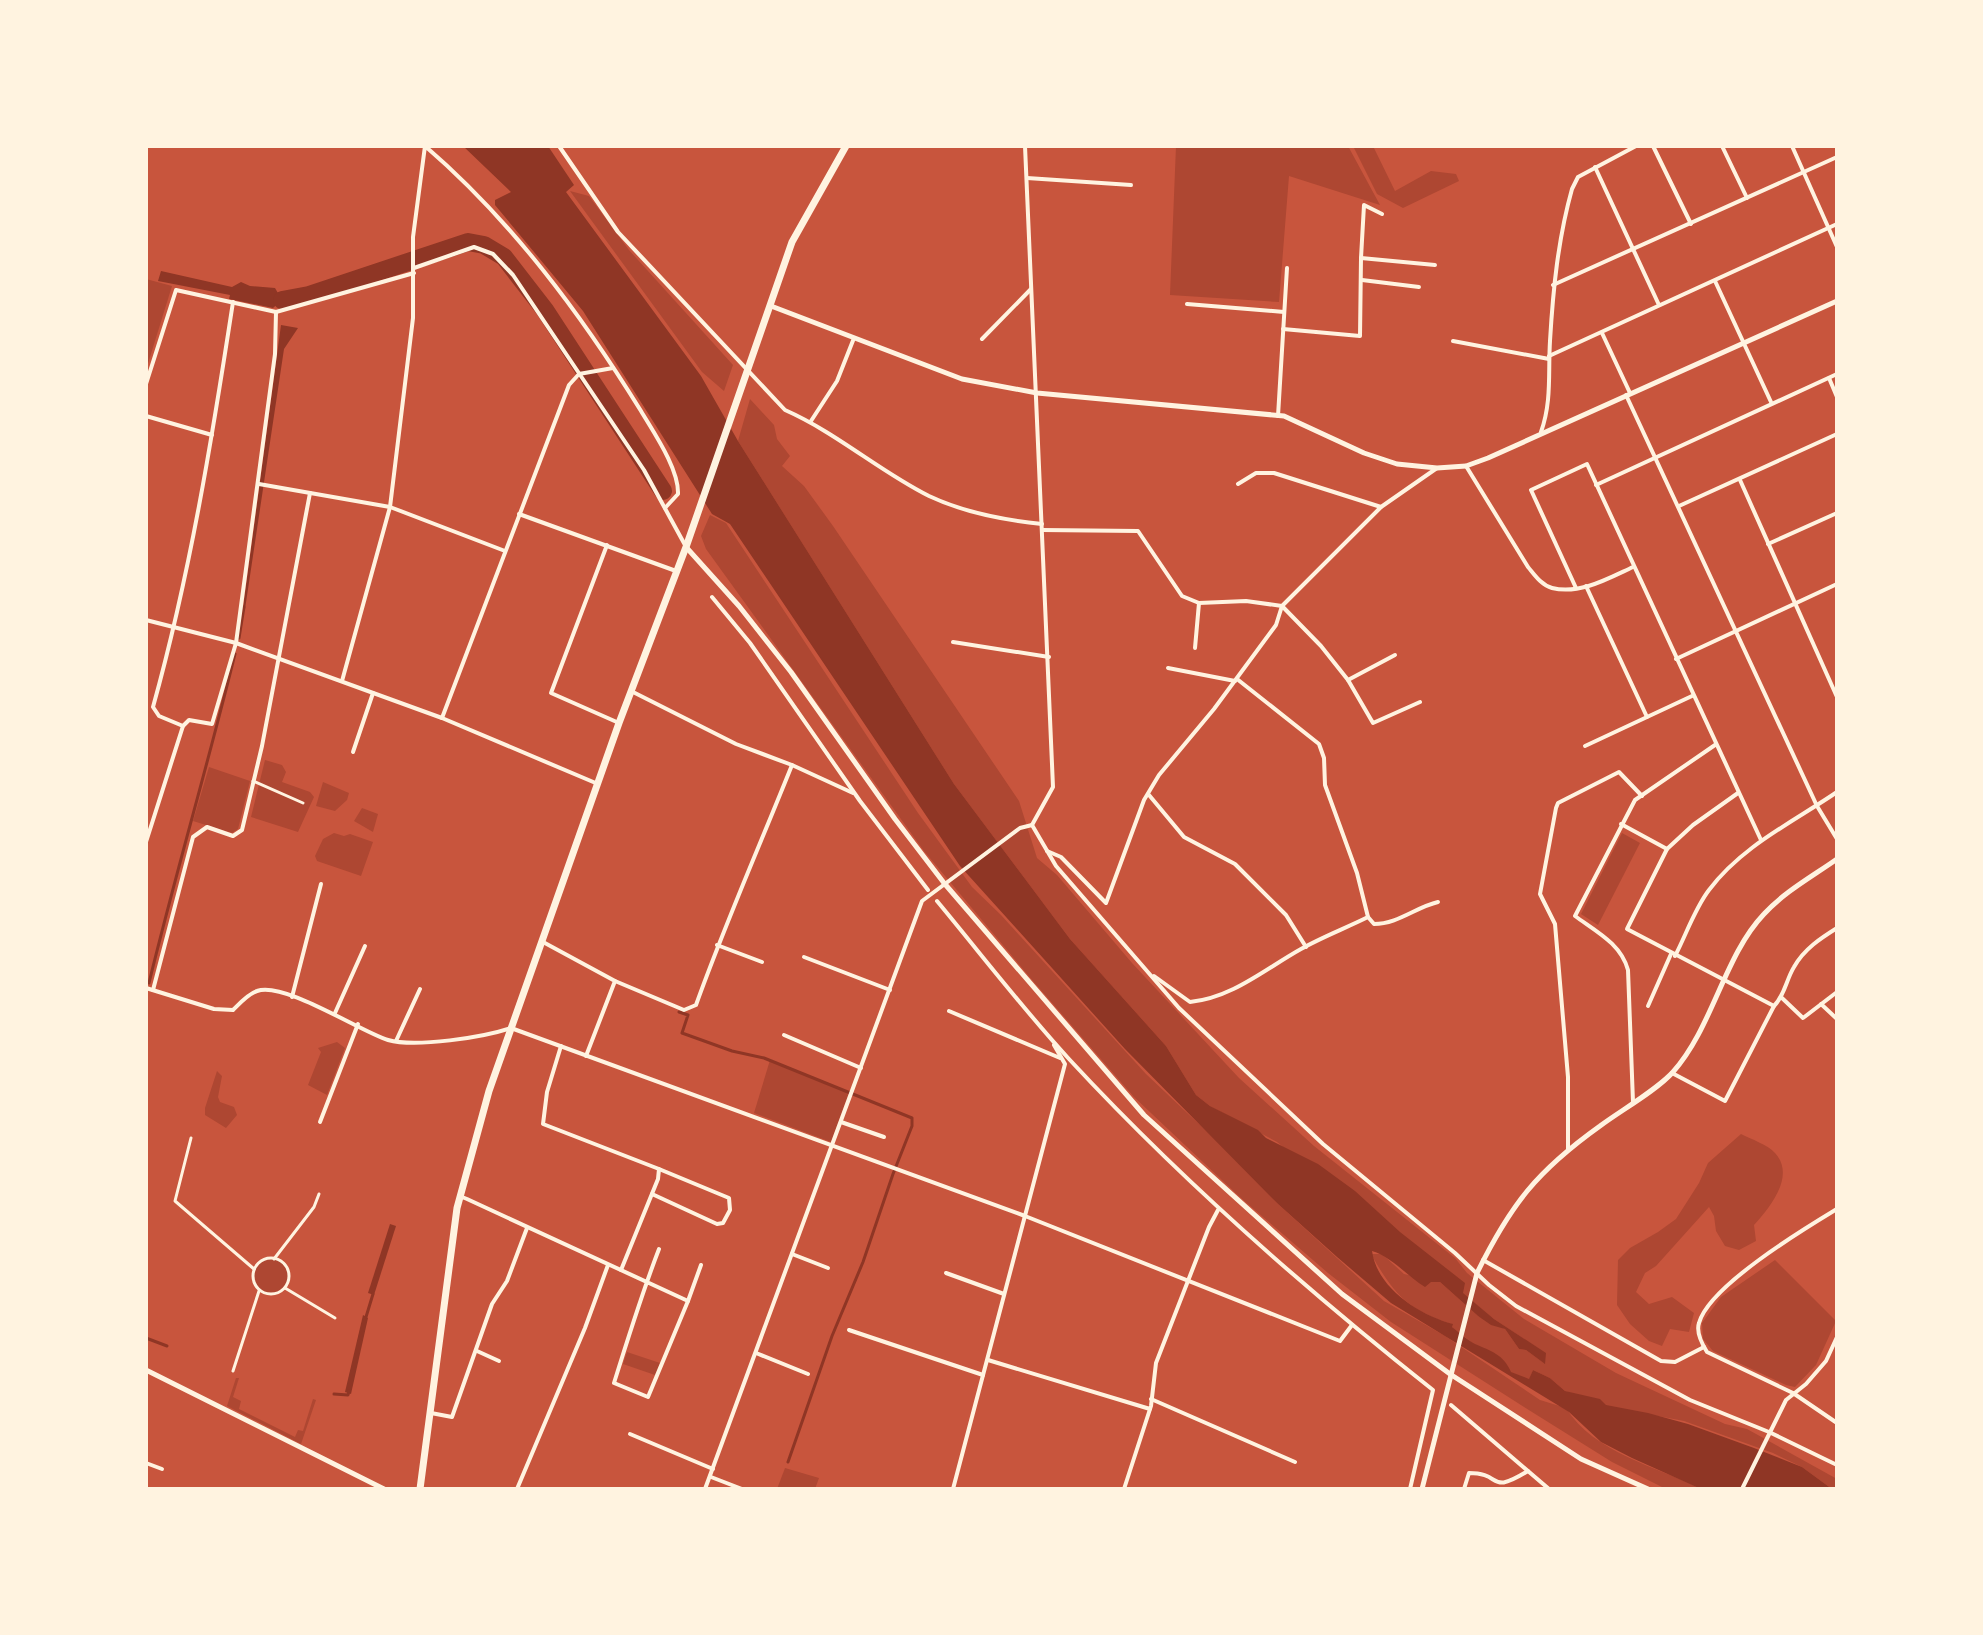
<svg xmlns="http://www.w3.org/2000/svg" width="1983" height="1635" viewBox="0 0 1983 1635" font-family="Helvetica,sans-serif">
	<rect width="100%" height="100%" fill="#c8553d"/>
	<g fill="#ae4732">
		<path d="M1176 146H1348L1380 205 1289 176 1279 302 1170 295Z"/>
		<path d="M1353 146H1373L1395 191 1431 171 1456 174 1459 181 1403 208 1377 194Z"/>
		<path d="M570 191 589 196 629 250 733 365 724 391 702 372Z"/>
		<path d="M146 279 172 286 146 370Z"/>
		<path d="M750 399 774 425 777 439 790 456 782 466 804 486 833 526 1019 801 1037 858 1057 875 1132 963 1239 1078 1314 1146 1455 1258 1467 1273 1524 1319 1616 1373 1725 1424 1747 1429 1837 1479V1489H1832L1802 1467 1773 1453 1684 1421 1606 1406 1565 1391 1550 1378 1533 1370 1529 1380 1510 1372 1452 1327V1324C1407 1310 1393 1293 1371 1254H1382L1404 1274 1440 1282 1478 1316 1505 1329 1519 1349 1526 1350 1544 1363 1545 1353 1494 1319 1277 1142 1210 1106 1196 1095 1166 1046 1070 939 954 784 738 441Z"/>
		<path d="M710 515 726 523 918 813 972 887 1001 915 1146 1074 1240 1163 1278 1204 1384 1301 1445 1336 1540 1400 1566 1408C1594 1453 1656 1466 1701 1489H1666L1612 1462 1532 1412 1391 1322 1328 1273 1241 1198 1134 1097 1033 981 924 851 706 549 701 536Z"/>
		<path d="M265 760 282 765 286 772 282 782 310 792 314 797 298 832 251 817Z"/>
		<path d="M209 767 250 781 238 829 232 833 193 821Z"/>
		<path d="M323 782 349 793 347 800 335 811 316 806Z"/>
		<path d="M362 808 378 814 373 832 354 821Z"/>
		<path d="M334 833 344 836 350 834 373 842 361 876 317 861 315 856 323 839Z"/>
		<path d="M1622 833 1640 843 1598 925 1581 914Z"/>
		<path d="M337 1042 345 1048 327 1095 308 1085 321 1052 318 1048Z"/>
		<path d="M770 1060 849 1093 831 1142 754 1113Z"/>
		<path d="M217 1071 222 1076 218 1097 220 1102 234 1107 237 1115 226 1128 205 1115V1108Z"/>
		<path d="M1741 1134C1751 1139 1768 1145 1775 1153 1796 1176 1770 1207 1754 1225L1756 1241 1739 1250 1725 1246 1716 1231 1714 1216 1709 1207 1656 1266 1645 1273 1636 1292 1649 1304 1672 1297 1694 1313 1689 1332 1670 1329 1662 1346 1649 1341 1630 1324 1617 1305 1618 1260 1630 1248 1658 1232 1676 1219 1699 1183 1708 1163Z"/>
		<circle cx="271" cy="1276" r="18"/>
		<path d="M1775 1260 1836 1321 1816 1365 1795 1387 1786 1385 1713 1351 1703 1339 1702 1323 1721 1297Z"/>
		<path d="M627 1352 660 1363 655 1375 623 1364Z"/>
		<path d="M236 1378H239L233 1397 241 1401 239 1409 295 1437 298 1430 303 1431 313 1399 316 1400 301 1444 227 1406Z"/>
		<path d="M785 1468 819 1478 815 1489H777Z"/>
	</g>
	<g fill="#8f3625">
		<path d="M463 146H548L574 185 566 192 701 376 738 441 954 784 1070 939 1166 1046 1196 1095 1210 1106 1258 1130 1266 1138 1318 1164 1355 1191 1400 1232 1465 1283 1463 1293 1494 1319 1546 1353 1545 1364 1526 1350 1519 1349 1505 1329 1491 1325 1478 1316 1440 1282H1431L1425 1287C1407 1276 1392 1257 1372 1251 1377 1288 1419 1315 1453 1324L1452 1327C1459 1332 1467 1340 1475 1344 1491 1351 1503 1354 1511 1372L1529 1379 1533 1370 1550 1378 1565 1391 1600 1399 1606 1405 1648 1413 1688 1424 1754 1448 1802 1467 1832 1489H1701L1632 1458 1601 1442 1569 1412 1391 1303 1337 1257 1278 1204 1125 1049 960 866 730 524 712 514 583 311 495 205V200L511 192Z"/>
		<path d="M161 271 232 287 241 282 250 286 275 288 282 300 273 308 229 299 230 295 158 281Z"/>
		<path d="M281 325 298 328 284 349 245 609 243 608Z"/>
		<path d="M390 1224 396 1226 374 1295 368 1293Z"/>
		<path d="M363 1315 368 1318 351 1394 345 1392Z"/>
	</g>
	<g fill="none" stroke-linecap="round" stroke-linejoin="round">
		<g stroke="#8f3625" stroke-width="3">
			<path d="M239 638 244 607"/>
			<path d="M149 983C176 872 208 764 235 654"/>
			<path d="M679 1012 688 1015 682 1033 732 1051 764 1058 912 1118V1126L893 1174 863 1262 832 1336 788 1462"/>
			<path d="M366 1317 373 1294"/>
			<path d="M146 1338 167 1346"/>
			<path d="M334 1394 348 1395 349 1391"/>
		</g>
		<path stroke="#8f3625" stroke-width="18" d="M282 300 309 295 468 242 484 245 504 257 545 310 663 491"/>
		<g stroke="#fff3e0" stroke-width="3">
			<path d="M253 781 303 803"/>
			<path d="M191 1138 175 1201 254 1269"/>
			<circle cx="271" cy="1276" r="18"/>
			<path d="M274 1259 314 1207 319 1194"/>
			<path d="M285 1288 335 1318"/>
			<path d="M233 1371 259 1291"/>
		</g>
		<g stroke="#fff3e0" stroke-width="4">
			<path d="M559 146 618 232 785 410C837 433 879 471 929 496 965 513 1003 520 1042 524"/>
			<path d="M1653 146 1691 224"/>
			<path d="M1722 146 1747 198"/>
			<path d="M1792 146 1837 247"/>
			<path d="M1595 167 1659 305"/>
			<path d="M1027 178 1131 185"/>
			<path d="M1361 258 1364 205 1382 214"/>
			<path d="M414 268 474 247 493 254 513 275 644 470 685 545"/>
			<path d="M1362 280 1419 287"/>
			<path d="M1715 281 1771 402"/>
			<path d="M1553 285 1837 157"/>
			<path d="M1187 304 1284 312"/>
			<path d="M1283 329 1360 336 1361 258 1435 265"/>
			<path d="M1602 333 1630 393"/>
			<path d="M982 339 1031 289"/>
			<path d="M1453 341 1549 359"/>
			<path d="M1549 356 1837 224"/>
			<path d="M1829 378 1837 397"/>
			<path d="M146 384 176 290 276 312 414 273"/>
			<path d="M1626 395 1817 806 1837 839"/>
			<path d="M146 416 212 435"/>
			<path d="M1278 416 1287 268"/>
			<path d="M811 421 837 381 854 338"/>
			<path d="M1541 432C1552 401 1548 373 1550 341 1553 290 1558 239 1572 189L1578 177 1636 146"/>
			<path d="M1466 466 1528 567C1534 574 1541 585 1552 588 1580 595 1609 578 1633 567"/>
			<path d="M1740 480 1837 697"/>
			<path d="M259 484 390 507 505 551"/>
			<path d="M1238 484 1256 473H1274L1381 507"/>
			<path d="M1596 485 1837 374"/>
			<path d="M1679 506 1837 434"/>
			<path d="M519 514 676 571"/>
			<path d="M1042 530 1138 531 1182 596 1199 603 1246 601 1282 606 1321 646 1348 680 1373 723 1420 702"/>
			<path d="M1768 544 1837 513"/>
			<path d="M607 545 551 693 619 723"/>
			<path d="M1586 586 1647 717"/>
			<path d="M1576 588 1531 490 1587 464 1761 840"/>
			<path d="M712 597 750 643 860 801 928 890"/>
			<path d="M146 620 236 643 442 718 598 784"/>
			<path d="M953 642 1049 657"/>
			<path d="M1195 648 1199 603"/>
			<path d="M1676 659 1837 584"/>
			<path d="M1168 668 1235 681"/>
			<path d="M1348 680 1395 655"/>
			<path d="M342 681 390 507 413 318V237L425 146C512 221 581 314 641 411 654 433 679 469 678 494L665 508"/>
			<path d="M631 691 736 744 792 765 853 793"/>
			<path d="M442 718 569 385 579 374 613 368"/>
			<path d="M183 726 159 716 153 707C190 574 212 439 233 302"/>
			<path d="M1585 746 1692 696"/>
			<path d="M353 752 373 693"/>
			<path d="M1738 793 1693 825 1667 849 1627 929 1774 1006"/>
			<path d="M1149 795 1184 837 1235 864 1286 915 1306 947"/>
			<path d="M1621 824 1667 849"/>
			<path d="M1032 825 1056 866 1179 1008 1323 1144 1455 1253 1489 1285 1516 1306 1690 1400 1769 1432 1837 1465"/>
			<path d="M146 842 183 726 189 720 212 724 236 643 275 354 276 312"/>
			<path d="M1047 851 1061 857 1106 903 1144 800 1159 775 1214 709 1276 625 1282 606 1381 507 1437 468"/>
			<path d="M937 901C981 954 1023 1009 1069 1059 1181 1180 1304 1288 1433 1390L1410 1489"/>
			<path d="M1368 917 1374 924C1398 924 1416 907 1438 902"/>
			<path d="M543 942 615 981 586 1056"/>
			<path d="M717 945 762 962"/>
			<path d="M1675 956C1686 935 1695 908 1709 890 1742 846 1793 822 1837 792"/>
			<path d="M804 957 890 990"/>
			<path d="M1154 976 1190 1002C1232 998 1265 969 1301 949 1322 937 1346 928 1368 917L1357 873 1325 785 1324 758 1319 744 1237 679"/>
			<path d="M615 981 684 1010 696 1005C725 924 760 845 792 765"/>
			<path d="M146 988 214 1009 233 1010C240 1003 248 994 257 991 284 981 361 1032 388 1040 416 1048 484 1037 511 1028L1025 1216 1340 1341 1352 1325"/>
			<path d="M153 990 193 837 207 827 233 836 242 830 262 746 310 493"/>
			<path d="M292 997 321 884"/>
			<path d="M1782 998 1803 1018 1837 992"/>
			<path d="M1821 1004 1837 1019"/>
			<path d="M1648 1006 1671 954"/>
			<path d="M949 1011 1060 1058"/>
			<path d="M335 1013 365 946"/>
			<path d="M784 1035 861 1068"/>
			<path d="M396 1041 420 989"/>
			<path d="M561 1046 547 1092 543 1124 659 1169 658 1179 621 1270"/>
			<path d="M1672 1073 1725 1101 1774 1006C1785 995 1786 980 1794 967 1804 949 1821 938 1837 928"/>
			<path d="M1633 1102 1628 970C1621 944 1597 932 1575 916L1635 800 1715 745"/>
			<path d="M320 1122 358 1024"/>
			<path d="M841 1122 884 1137"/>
			<path d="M1568 1149V1077L1555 924 1540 894 1556 808 1558 803 1619 772 1642 796"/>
			<path d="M652 1194 717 1224 723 1223 730 1210 729 1198 659 1169"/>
			<path d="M462 1197 467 1199 688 1301 648 1397 614 1383C628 1338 642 1293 659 1249"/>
			<path d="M1837 1209C1804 1229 1709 1286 1699 1323 1696 1332 1702 1344 1707 1352L1793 1393 1837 1423"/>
			<path d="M792 1254 828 1268"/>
			<path d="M1483 1260 1661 1361 1675 1362 1704 1347"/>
			<path d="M946 1273 1004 1294"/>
			<path d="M688 1301 701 1265"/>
			<path d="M849 1330 983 1375"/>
			<path d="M477 1351 499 1361"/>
			<path d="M756 1353 808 1374"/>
			<path d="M988 1360 1150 1409"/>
			<path d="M1151 1399 1295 1462"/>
			<path d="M1451 1405 1549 1489"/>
			<path d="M431 1413 452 1417 492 1304 507 1281 527 1228"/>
			<path d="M630 1434 713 1469"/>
			<path d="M146 1463 162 1469"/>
			<path d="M711 1477 742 1489"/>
			<path d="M517 1489 585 1328 608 1265"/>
			<path d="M705 1489 922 901 1020 828 1032 825 1053 787 1025 146"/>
			<path d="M953 1489 1065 1064 1054 1045"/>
			<path d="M1124 1489 1151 1406 1156 1363 1209 1227 1218 1210"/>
			<path d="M1464 1489 1469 1473C1504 1473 1487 1496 1528 1471"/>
			<path d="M1742 1489 1786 1400 1806 1384 1826 1361 1837 1337"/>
		</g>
		<g stroke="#fff3e0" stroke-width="5">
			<path d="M771 306 962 379 1037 393 1284 416 1364 453 1397 464 1437 468 1466 466 1488 458 1837 301"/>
			<path d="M686 547 739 606 791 672 895 819 944 883 1144 1115 1342 1294 1450 1374 1581 1459 1648 1489"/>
			<path d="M146 1370 384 1489"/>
			<path d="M1422 1489 1477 1273C1511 1204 1537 1171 1600 1126 1620 1111 1657 1090 1673 1072 1713 1027 1724 956 1764 914 1784 892 1813 876 1837 859"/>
		</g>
		<path stroke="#fff3e0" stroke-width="7" d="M420 1489 457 1208 489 1091 619 723 686 547 792 242 846 146"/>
	</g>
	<rect width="1983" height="1635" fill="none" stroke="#fff3e0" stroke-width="296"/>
</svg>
